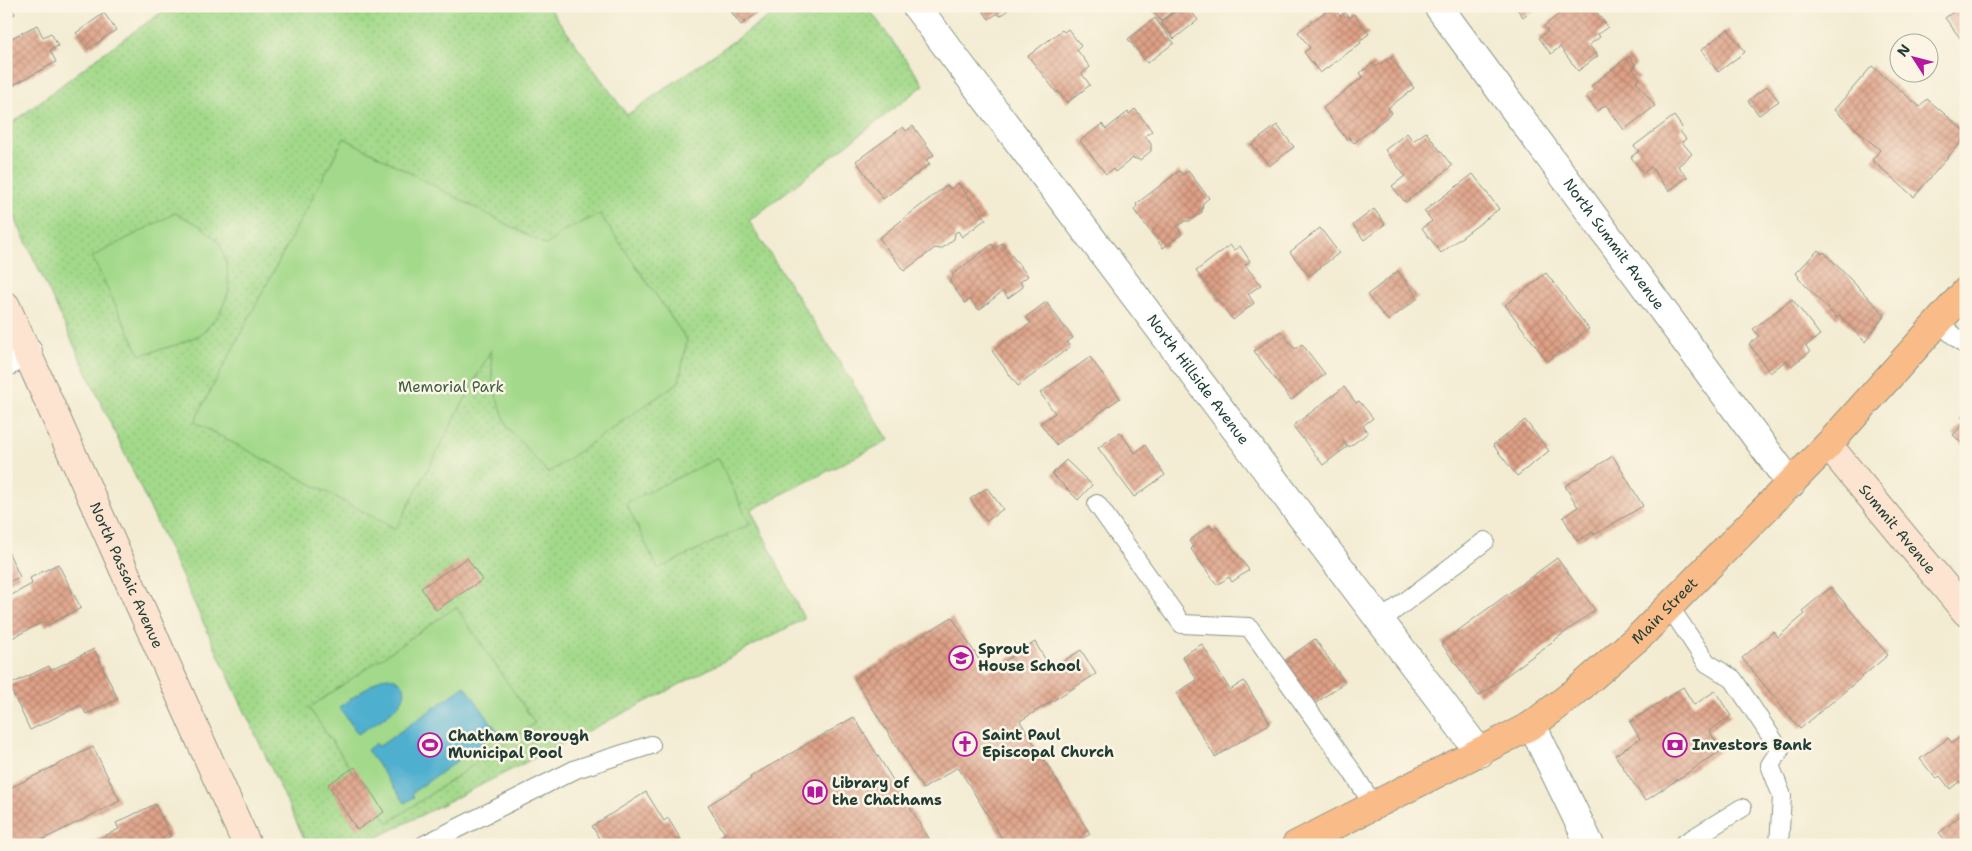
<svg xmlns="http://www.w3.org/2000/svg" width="1972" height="851" viewBox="0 0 1972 851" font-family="'Shantell Sans',sans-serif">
	<defs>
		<pattern id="grass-dots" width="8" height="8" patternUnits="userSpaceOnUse" patternTransform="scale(1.25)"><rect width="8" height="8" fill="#a3d98a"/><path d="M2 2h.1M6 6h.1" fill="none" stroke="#8cbb78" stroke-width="1.8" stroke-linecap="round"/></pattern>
		<pattern id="building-cross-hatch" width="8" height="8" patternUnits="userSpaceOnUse" patternTransform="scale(1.25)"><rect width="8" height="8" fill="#dfa086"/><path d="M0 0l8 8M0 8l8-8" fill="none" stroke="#b4846e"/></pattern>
	</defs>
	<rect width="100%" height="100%" fill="#fcf5e5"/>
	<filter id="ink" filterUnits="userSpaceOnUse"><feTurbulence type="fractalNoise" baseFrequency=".02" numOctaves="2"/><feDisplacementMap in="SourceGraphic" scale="10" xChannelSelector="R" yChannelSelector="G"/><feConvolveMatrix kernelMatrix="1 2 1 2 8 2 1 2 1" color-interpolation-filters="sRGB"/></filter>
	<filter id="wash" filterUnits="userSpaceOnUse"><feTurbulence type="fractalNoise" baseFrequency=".0096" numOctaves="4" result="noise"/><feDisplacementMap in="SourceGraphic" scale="20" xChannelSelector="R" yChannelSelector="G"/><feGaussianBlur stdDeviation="1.12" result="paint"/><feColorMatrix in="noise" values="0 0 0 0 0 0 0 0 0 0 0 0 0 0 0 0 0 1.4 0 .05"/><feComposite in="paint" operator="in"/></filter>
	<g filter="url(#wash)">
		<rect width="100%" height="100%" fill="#f3ecd3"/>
		<path fill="url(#grass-dots)" stroke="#618b5f" d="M171 6H548L627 115 784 6H867L924 85 749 221 889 440 751 510 804 619 671 689 362 845H307L6 199V128L102 54Z"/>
		<g fill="#a3d98a" stroke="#618b5f">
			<path d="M344 138 546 245 565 230 600 214 687 340 679 382 548 473 508 428 493 387 491 350 396 529 194 422Z"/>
			<path d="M175 213 201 226 220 243 227 266 229 291 220 313 202 334 176 345 140 355 92 257Z"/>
			<path d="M718 458 750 524 658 569 626 503Z"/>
			<path d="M456 607 535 723 388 823 309 708Z"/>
		</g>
		<g fill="#50afcf" stroke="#387682">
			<path d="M388 677C395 678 401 681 404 687 411 705 370 726 358 734L339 707 381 678Z"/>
			<path d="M465 686 498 732 412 793 414 797 405 803 367 750 376 743 378 747Z"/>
		</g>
		<g id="blocks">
			<g fill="url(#building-cross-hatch)">
				<path d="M6 6H10L15 14 6 19Z"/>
				<path d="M727 6H767L741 25Z"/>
				<path d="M979 6H1013L1000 16 998 13 989 19Z"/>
				<path d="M1149 6H1180L1161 21Z"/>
				<path d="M1182 6H1187L1198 20 1174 39 1161 22Z"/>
				<path d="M1333 6 1340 16 1345 12 1349 18 1354 14 1369 34 1359 41 1361 43 1320 73 1304 52 1310 48 1298 32Z"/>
				<path d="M1515 6H1537L1523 17Z"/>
				<path d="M1569 6H1592L1608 27 1598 34 1600 37 1589 45 1598 56 1578 71 1560 47 1551 54 1539 38 1548 31 1544 26Z"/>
				<path d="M1961 6H1966L1964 43 1945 18Z"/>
				<path d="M104 13 116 30 88 49 76 33Z"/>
				<path d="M1155 18 1174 43 1147 63 1128 39Z"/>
				<path d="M37 25 43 37 51 33 58 46 50 50 56 62 6 89V41Z"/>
				<path d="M1068 29 1081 46 1077 50 1090 67 1082 74 1090 85 1067 103 1058 91 1057 93 1028 56 1062 30 1064 32Z"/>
				<path d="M1728 29 1745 52 1718 72 1701 50Z"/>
				<path d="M1629 56 1636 66 1632 68 1640 78 1636 81 1655 106 1624 130 1606 105 1597 111 1586 96 1594 90 1591 86Z"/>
				<path d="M1390 57 1414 88 1388 108 1392 113 1354 143 1349 137 1347 140 1323 108 1363 77 1360 73 1373 63 1376 67Z"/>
				<path d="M1872 66 1920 107 1927 99 1966 132V136L1914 197 1872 160 1880 150 1834 110Z"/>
				<path d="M1767 86 1779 101 1759 115 1748 101Z"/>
				<path d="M1135 109 1152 131 1145 136 1151 144V151L1140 160 1133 158 1115 172 1113 169 1106 174 1080 141 1102 124 1106 129 1128 112 1129 114Z"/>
				<path d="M1674 116 1682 127 1679 130 1686 139 1682 142 1692 154 1678 166 1687 177 1669 191 1651 167 1643 173 1631 157 1639 151 1634 146Z"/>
				<path d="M1277 125 1294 147 1269 166 1252 144Z"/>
				<path d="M913 126 934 155 926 160 930 164 883 199 856 161 903 127 906 131Z"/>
				<path d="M1426 132 1452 166 1405 202 1392 186 1405 176 1385 150 1407 133 1413 141Z"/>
				<path d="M1179 171 1183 175 1188 171 1209 198 1203 203 1202 212 1190 221H1185L1177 227 1182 234 1163 248 1134 210 1137 206 1136 204Z"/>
				<path d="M1473 174 1499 209 1441 253 1422 228 1432 221 1424 211Z"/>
				<path d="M958 183 986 219 962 237 958 231 955 233 954 239 941 249 935 248 904 271 879 238 947 185 951 189Z"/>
				<path d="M1374 209 1385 224 1364 240 1353 225Z"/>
				<path d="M1320 228 1339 253 1309 276 1290 252Z"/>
				<path d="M1002 243 1028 276 1020 282 1023 287 1008 298 1003 291 979 310 970 299 965 303 949 281 954 277 952 275 992 244 995 249Z"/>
				<path d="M1230 245 1234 250 1240 246 1250 261 1245 265 1261 285 1248 294 1254 303 1233 320 1196 271Z"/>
				<path d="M1818 250 1822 254 1824 252 1885 315 1865 342 1840 316 1837 318 1798 278 1799 277 1796 273Z"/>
				<path d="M1398 271 1418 298 1388 321 1367 295Z"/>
				<path d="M1546 273 1589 329 1547 361 1505 305Z"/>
				<path d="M1792 299 1820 335 1806 346 1810 352 1791 366 1787 360 1770 373 1749 344 1759 336 1753 329Z"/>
				<path d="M1046 302 1073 338 1067 342 1070 347 1018 386 992 351 1031 323 1026 317Z"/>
				<path d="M1281 331 1295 349 1302 344 1325 374 1291 400 1254 351Z"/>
				<path d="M1090 357 1120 398 1056 445 1040 423 1055 413 1040 393Z"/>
				<path d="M1344 387 1356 403 1359 401 1373 418 1363 426 1368 433 1349 447 1344 440 1342 441 1347 447 1323 465 1293 426Z"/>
				<path d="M1966 413V447L1953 435 1966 421 1961 417Z"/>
				<path d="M1525 420 1549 451 1517 476 1493 445Z"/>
				<path d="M1120 432 1135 453 1145 445 1165 475 1134 497 1098 448Z"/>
				<path d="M1613 456 1643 506 1594 535 1593 532 1577 541 1563 517 1578 507 1565 486Z"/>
				<path d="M1066 460 1092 485 1078 500 1052 474Z"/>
				<path d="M987 488 1003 509 987 521 970 499Z"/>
				<path d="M1210 525 1213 530 1216 526 1249 570 1232 582 1229 577 1217 585 1191 549 1193 547 1189 541Z"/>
				<path d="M6 547 20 577 6 583Z"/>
				<path d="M467 558 482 580 436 610 421 588Z"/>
				<path d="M1557 558 1595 610 1479 696 1441 643Z"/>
				<path d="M58 564 81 608 46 626 43 622 12 638 11 634 6 637V598L32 584 30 578Z"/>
				<path d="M1831 587 1888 655 1800 729 1742 658 1774 631 1778 637 1805 614 1802 611Z"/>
				<path d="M952 617 987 672 1035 642 1051 669 1081 650 1096 674 1020 721 1090 834 1073 845H1006L958 767 923 789 854 678Z"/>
				<path d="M1315 639 1345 682 1313 705 1283 662Z"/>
				<path d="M1202 644 1230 690 1244 681 1270 723 1215 757 1176 693 1197 680 1182 656Z"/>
				<path d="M94 649 118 699 86 714 81 705 30 730 9 685 49 666 51 670Z"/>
				<path d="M1683 687 1694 705 1715 691 1731 716 1709 731 1722 750 1645 801 1615 755 1640 739 1630 722Z"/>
				<path d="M854 717 933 845H707L725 834 708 805 751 779 750 777Z"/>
				<path d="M1966 732V784L1963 785 1960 781 1950 789 1940 776 1936 779 1920 759 1948 738 1952 743Z"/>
				<path d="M93 747 120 801 32 845H6V790Z"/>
				<path d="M355 767 384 812 357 830 328 784Z"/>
				<path d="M646 792 664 821 668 818 684 845H603L592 826Z"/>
				<path d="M155 804 171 836 154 845H91L90 843 119 829 116 823Z"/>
				<path d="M1966 811V845H1948L1939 833Z"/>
			</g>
		</g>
	</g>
	<g filter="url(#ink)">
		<use href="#blocks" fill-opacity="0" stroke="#899484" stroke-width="1"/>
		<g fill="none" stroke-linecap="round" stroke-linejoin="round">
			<g stroke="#899484" stroke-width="20">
				<g id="lane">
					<path d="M1938 322 1966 346"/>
					<path d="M1097 504 1182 624 1249 627 1351 770 1374 806"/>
					<path d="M1669 606 1707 663 1733 679 1780 750 1770 765 1782 796 1779 845"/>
					<path d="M1380 621 1485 541"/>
					<path d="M424 845 576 769 651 745"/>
					<path d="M1682 845 1742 808"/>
				</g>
			</g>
			<g stroke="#899484" stroke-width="30">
				<g id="street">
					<path id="s1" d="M916 6 1480 753"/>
					<path id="s2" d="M1438 6 1791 484"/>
					<path d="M6 362 28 352"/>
					<path d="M1532 725 1590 845"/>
				</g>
			</g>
			<g stroke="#899484" stroke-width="30">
				<g id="secondary">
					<path id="s3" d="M6 306 247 845"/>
					<path id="s4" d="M1828 445 1966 612"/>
				</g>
			</g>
			<g stroke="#899484" stroke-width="30">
				<g id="primary">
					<path id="s5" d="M1296 845 1532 725 1574 693 1643 633 1828 445 1966 291"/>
				</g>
			</g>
			<use href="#lane" stroke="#fff" stroke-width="18"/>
			<use href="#street" stroke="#fff" stroke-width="28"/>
			<use href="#secondary" stroke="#fde4d0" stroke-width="28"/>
			<use href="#primary" stroke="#f9bc89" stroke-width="28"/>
		</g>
	</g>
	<defs>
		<g id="school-ring" transform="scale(1.25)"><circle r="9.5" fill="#fcf5e5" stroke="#b5179e" stroke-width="1.5"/><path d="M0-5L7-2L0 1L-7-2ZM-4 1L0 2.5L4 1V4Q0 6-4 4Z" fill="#b5179e"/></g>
		<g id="church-ring" transform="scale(1.25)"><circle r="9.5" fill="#fcf5e5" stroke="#b5179e" stroke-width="1.5"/><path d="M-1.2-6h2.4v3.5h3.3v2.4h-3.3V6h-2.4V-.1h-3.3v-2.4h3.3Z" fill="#b5179e"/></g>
		<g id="stadium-ring" transform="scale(1.25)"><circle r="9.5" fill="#fcf5e5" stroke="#b5179e" stroke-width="1.5"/><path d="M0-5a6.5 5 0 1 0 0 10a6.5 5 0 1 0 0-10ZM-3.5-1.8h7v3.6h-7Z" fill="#b5179e"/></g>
		<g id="bank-ring" transform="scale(1.25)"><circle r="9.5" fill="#fcf5e5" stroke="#b5179e" stroke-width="1.5"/><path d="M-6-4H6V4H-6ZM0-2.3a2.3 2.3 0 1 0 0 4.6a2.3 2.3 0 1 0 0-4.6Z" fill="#b5179e"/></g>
		<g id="library-ring" transform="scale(1.25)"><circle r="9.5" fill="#fcf5e5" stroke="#b5179e" stroke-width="1.5"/><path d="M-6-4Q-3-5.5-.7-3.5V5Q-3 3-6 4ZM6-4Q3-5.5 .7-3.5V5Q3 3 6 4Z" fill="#b5179e"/></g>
	</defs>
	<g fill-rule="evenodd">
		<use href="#school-ring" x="961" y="658"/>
		<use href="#church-ring" x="965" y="744"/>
		<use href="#stadium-ring" x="430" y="745"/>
		<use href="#bank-ring" x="1675" y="745"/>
		<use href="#library-ring" x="815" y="792"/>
	</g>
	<g text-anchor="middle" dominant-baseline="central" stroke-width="5" stroke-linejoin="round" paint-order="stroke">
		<g font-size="15" fill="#1f3d34" stroke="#fcf5e5">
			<text stroke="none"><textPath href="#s2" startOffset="296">North Summit Avenue</textPath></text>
			<text stroke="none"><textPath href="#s1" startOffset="468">North Hillside Avenue</textPath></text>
			<text stroke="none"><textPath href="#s4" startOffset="109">Summit Avenue</textPath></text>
			<text stroke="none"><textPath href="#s3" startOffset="295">North Passaic Avenue</textPath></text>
			<text stroke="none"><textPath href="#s5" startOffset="440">Main Street</textPath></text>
		</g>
		<g font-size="15" fill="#395c45" stroke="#fcf5e5">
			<text x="451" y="387">Memorial Park</text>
		</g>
		<g font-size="15" font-weight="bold" fill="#1f3d34" stroke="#fcf5e5" text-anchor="start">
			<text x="978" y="649">Sprout<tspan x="978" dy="17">House School</tspan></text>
			<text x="982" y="735">Saint Paul<tspan x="982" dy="17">Episcopal Church</tspan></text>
			<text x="448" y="736">Chatham Borough<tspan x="448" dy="17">Municipal Pool</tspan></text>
			<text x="1692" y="745">Investors Bank</text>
			<text x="832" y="783">Library of<tspan x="832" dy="17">the Chathams</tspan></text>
		</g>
	</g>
	<rect width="1972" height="851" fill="none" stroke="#fcf5e5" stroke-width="25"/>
	<g transform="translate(1914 58) rotate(306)"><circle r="24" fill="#fcf5e5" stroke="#a4ab9e"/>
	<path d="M0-4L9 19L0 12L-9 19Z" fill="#b5179e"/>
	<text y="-8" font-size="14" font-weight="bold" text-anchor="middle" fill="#1f3d34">N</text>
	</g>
</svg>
